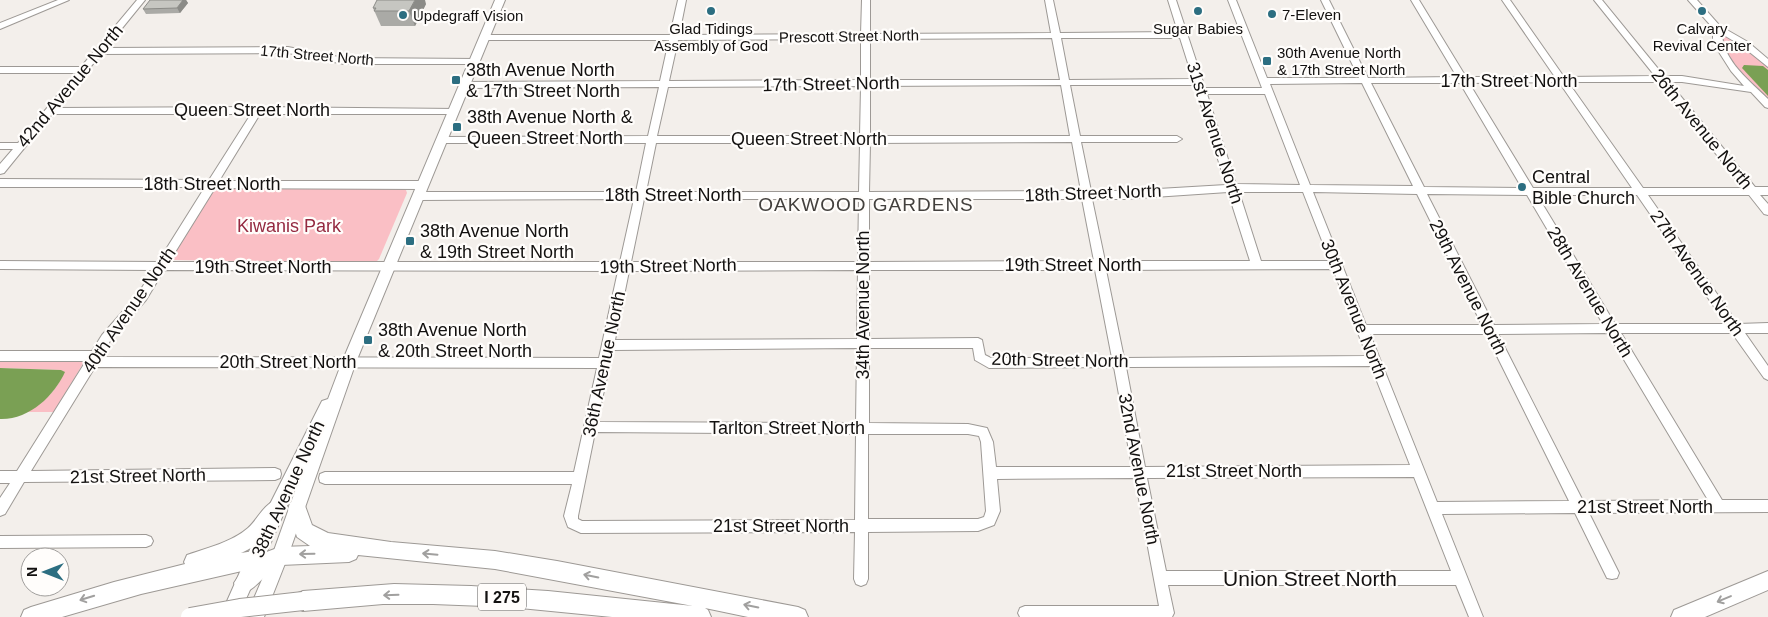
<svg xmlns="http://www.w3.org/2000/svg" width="1768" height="617" viewBox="0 0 1768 617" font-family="Helvetica,sans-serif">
	<rect width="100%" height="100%" fill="#f3efeb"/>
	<g fill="#fabfc5">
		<path d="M1721 35 1728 36 1768 67V102L1735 66 1723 48Z"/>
		<path d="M222 187 400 188 406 190 407 193 379 259 375 263 173 260 172 258 174 254 211 193Z"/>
		<path d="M0 360H78L84 362 54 412H27C44 402 57 391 64 372L61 370 0 368Z"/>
	</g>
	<g fill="#7aa054">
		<path d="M1744 65 1763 66 1768 70V96L1742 68Z"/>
		<path d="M0 368 61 370 65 372C54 396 29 420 0 419Z"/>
	</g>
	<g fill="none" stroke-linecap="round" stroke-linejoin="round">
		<g stroke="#9d9995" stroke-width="2">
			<g id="minor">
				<path d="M58 0H69L0 29V23Z"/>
				<path d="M137 0H145L106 48 288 47 344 58 478 59V63L475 64H344L288 53 101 54 57 108 258 107 457 109 459 111 454 114H260L219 181H423L428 185 423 189 215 188 169 262H620L634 199 418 200 413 196 418 192H636L646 143H442L437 140 442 137 648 136 659 87 465 88 460 85 465 82 660 81 669 40H481V36L484 35H670L678 0H686L679 35 861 34 862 0H870V34L1051 33 1045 0H1053L1060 33 1178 32 1168 0H1176L1205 88H1262L1228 0H1236L1267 78H1359L1321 0H1329L1368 78 1457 77 1411 0H1419L1466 77H1555L1502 0H1510L1564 77 1655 76 1594 0H1602L1664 76H1682L1744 86 1731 71 1717 49 1713 39V28L1688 0H1697L1720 26 1748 42 1768 59V67L1742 46 1722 34C1723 61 1751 82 1768 99V108L1765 107 1751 92 1682 82H1669L1755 187H1768V195H1760L1768 204V215L1764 214 1749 195H1648L1738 324 1768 323V333H1745L1768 366V380L1764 378 1732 333H1621L1722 500H1768V512L1589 513 1619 573 1617 578 1612 579 1607 578 1575 513 1442 514 1483 617H1469L1456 585H1168L1174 613 1172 617H1020L1018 613 1020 608 1025 606H1159L1135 478 997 479 1000 511 994 525 978 531 868 532V579L866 584 861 586 856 584 854 579 855 532 581 533 568 527 564 516 572 484H325L320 482 319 478 320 474 325 472H574L597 368 95 367 31 471 275 468 280 470 281 474 280 478 275 480 24 482 5 514 0 516V498L10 483H0V471H17L86 361H0V351H92L102 335 138 294 153 270 0 269V261L158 262 205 187H0V179L209 180 251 114H52L4 173 0 174V164L13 149H0V143H18L76 73H0V67H81ZM1052 38 1060 80H870V39ZM1061 38H1180L1193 79 1069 80ZM861 39V80L669 81 678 40ZM1559 82 1632 188H1533L1469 83ZM1568 82H1659L1743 188H1643ZM1362 83 1413 186 1310 185 1270 84ZM1371 83H1460L1522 188 1424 187ZM1061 85 1070 136H870V86ZM1070 85H1195L1226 185 1124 191H1091L1081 142H1177L1182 139 1177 136H1080ZM861 86 860 136H657L668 87ZM1207 94H1265L1300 185 1236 184ZM1072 142 1081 191 869 192 870 143ZM656 143H860L859 192H646ZM1228 192 1250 261H1105L1092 199H1124ZM1239 192H1303L1330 261H1261ZM1313 192 1417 194 1482 325H1366ZM1427 194 1527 195 1603 324 1494 325ZM1537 195H1637L1726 324H1615ZM644 199H859L858 262H631ZM869 199H1082L1094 261 869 262ZM1333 269 1367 356 1124 358 1106 270ZM164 270 618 271 599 358 101 357 110 341 146 300ZM858 270 857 339 615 340 629 271ZM869 270H1095L1112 358H991L985 355 982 340 978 338 869 339ZM1608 333 1708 500 1583 501 1498 334ZM1370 334H1486L1569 501 1437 502ZM857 348 856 423 597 422 613 350ZM869 348H973L975 360 989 368 1114 367 1132 467H996L993 442 987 428 968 424 869 423ZM1371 366 1410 465 1145 467 1126 367ZM595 432 856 434 855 520 582 521 578 519V516ZM868 434H968L979 436 981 442 986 511 984 517 978 519H868ZM1414 477 1451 571H1166L1147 478Z"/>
				<path d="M146 535 151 537 153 541 151 545 146 547 0 548V536Z"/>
			</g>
		</g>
		<g stroke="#9d9995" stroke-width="2">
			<path id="major" d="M495 0H505L356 362 288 556 264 617H246L272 556 302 472 238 617H220L270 504 322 401 328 399 342 362Z"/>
		</g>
		<g stroke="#9d9995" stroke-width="2">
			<g id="highway">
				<path d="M276 500 283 503 285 509C277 527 259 546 241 553L254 551 261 554 280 547 310 546 297 537 288 509 290 503 297 500 304 503 312 525 328 533 391 542 495 551 557 561 798 607 805 610 808 617H748L705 608 708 610 711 617H612L510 607 433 604H383L303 611 296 608 293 601 296 594 303 591 394 584 471 586 548 591 693 606 495 569 358 555 356 559 349 562 281 565C266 571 259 587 244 593L237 590 234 583 242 571 141 594 62 617H21L24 610 31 607 114 582 185 564 184 562 187 555C207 548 232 542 248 528 258 519 263 505 276 500Z"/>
				<path d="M1768 571V590L1705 617H1671L1674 610Z"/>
			</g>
		</g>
		<use href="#minor" fill="#fff" fill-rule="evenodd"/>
		<use href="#major" fill="#fff" fill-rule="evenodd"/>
		<use href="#highway" fill="#fff" fill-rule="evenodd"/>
		<g stroke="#9d9995" stroke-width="20" stroke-linecap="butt">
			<path id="highway-bridge" d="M190 617 240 608 303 601"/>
		</g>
		<use href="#highway-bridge" stroke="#fff" stroke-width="18"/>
	</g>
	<g fill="#aaaaa6">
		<path d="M155 0H186L188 3 180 13 146 14 143 9Z"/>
		<path d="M426 4 415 26H381L373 8Z"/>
	</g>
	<g fill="#8b8b87">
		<path d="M183 0H186L188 3 180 13 177 8Z"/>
		<path d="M415 0H425L426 4 415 26 409 11Z"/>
	</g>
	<g fill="#c6c6c1" stroke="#8b8b87">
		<path d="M150 0H183L177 8 143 9Z"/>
		<path d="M377 0H415L409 11H374L376 8H373Z"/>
	</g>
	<defs><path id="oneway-shaft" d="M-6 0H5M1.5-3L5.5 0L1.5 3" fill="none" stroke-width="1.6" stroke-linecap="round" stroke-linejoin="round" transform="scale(1.25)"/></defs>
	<g stroke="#a1a09f">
		<use href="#oneway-shaft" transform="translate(307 554) rotate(179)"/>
		<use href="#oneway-shaft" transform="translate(430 554) rotate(-175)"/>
		<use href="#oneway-shaft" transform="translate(591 576) rotate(-169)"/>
		<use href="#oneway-shaft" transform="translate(391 595) rotate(178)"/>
		<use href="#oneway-shaft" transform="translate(87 598) rotate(163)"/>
		<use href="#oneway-shaft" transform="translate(1724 599) rotate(157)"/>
		<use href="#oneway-shaft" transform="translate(751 606) rotate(-169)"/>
	</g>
	<g fill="#2c6e81" stroke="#fffdfb" stroke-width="2">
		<circle cx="711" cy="11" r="5"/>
		<circle cx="1198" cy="11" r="5"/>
		<circle cx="1702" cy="11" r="5"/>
		<circle cx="1272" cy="14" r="5"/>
		<circle cx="403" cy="15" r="5"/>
		<rect x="1262" y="56" width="10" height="10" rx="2.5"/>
		<rect x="451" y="75" width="10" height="10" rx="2.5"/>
		<rect x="452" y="122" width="10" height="10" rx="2.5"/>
		<circle cx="1522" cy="187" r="5"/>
		<rect x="405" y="236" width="10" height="10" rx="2.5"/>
		<rect x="363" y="335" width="10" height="10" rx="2.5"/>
	</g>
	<g text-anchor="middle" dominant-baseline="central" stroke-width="4.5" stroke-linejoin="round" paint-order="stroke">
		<g font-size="15" fill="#131110" stroke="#fffdfb" text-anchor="start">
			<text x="1282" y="14">7-Eleven</text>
			<text x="413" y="15">Updegraff Vision</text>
			<text x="711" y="28" text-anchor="middle">Glad Tidings<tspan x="711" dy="17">Assembly of God</tspan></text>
			<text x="1198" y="28" text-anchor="middle">Sugar Babies</text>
			<text x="1702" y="28" text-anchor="middle">Calvary<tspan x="1702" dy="17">Revival Center</tspan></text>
			<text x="1277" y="52">30th Avenue North<tspan x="1277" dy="17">&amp; 17th Street North</tspan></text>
		</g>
		<g font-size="15" fill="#131110" stroke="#fffdfb">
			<text transform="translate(849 36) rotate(-1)">Prescott Street North</text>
			<text transform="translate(317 55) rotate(5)">17th Street North</text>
		</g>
		<rect fill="#fffdfb" stroke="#5a5856" stroke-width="1" x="478" y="583.5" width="48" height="27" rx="4"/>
		<g font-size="16" font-weight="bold" fill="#131110">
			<text x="502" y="597">I 275</text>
		</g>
		<g font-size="18" fill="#131110" stroke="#fffdfb" text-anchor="start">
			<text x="466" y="70">38th Avenue North<tspan x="466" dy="21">&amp; 17th Street North</tspan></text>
			<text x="467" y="117">38th Avenue North &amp;<tspan x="467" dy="21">Queen Street North</tspan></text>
			<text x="1532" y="177">Central<tspan x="1532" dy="21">Bible Church</tspan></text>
			<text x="420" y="231">38th Avenue North<tspan x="420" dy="21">&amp; 19th Street North</tspan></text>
			<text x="378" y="330">38th Avenue North<tspan x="378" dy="21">&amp; 20th Street North</tspan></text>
		</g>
		<g font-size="18" fill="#131110" stroke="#fffdfb">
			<text x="1509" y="81">17th Street North</text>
			<text transform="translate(831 84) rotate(-1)">17th Street North</text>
			<text transform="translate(70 86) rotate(-50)">42nd Avenue North</text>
			<text x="252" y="110">Queen Street North</text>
			<text transform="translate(1702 129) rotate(51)">26th Avenue North</text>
			<text transform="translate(1215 133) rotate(72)">31st Avenue North</text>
			<text x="809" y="139">Queen Street North</text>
			<text x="212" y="184">18th Street North</text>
			<text transform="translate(1093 193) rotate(-2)">18th Street North</text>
			<text x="673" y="195">18th Street North</text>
			<text x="1073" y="265">19th Street North</text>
			<text transform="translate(668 266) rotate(-1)">19th Street North</text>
			<text x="263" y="267">19th Street North</text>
			<text transform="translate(1697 273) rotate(55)">27th Avenue North</text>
			<text transform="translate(1468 287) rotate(63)">29th Avenue North</text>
			<text transform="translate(1590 292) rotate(59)">28th Avenue North</text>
			<text transform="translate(863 305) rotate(-90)">34th Avenue North</text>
			<text transform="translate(1354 309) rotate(68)">30th Avenue North</text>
			<text transform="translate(129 310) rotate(-55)">40th Avenue North</text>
			<text transform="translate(1060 360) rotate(1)">20th Street North</text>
			<text x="288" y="362">20th Street North</text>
			<text transform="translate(604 364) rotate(-78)">36th Avenue North</text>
			<text x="787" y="428">Tarlton Street North</text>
			<text transform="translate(1139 469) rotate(79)">32nd Avenue North</text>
			<text x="1234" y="471">21st Street North</text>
			<text transform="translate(138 476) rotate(-1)">21st Street North</text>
			<text transform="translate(288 489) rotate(-65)">38th Avenue North</text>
			<text x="1645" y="507">21st Street North</text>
			<text x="781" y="526">21st Street North</text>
		</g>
		<g font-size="18" fill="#942940" stroke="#fffdfb">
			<text x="289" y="226">Kiwanis Park</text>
		</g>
		<g font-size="19" letter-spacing="1" fill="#43403d" stroke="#fffdfb">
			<text x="866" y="204">OAKWOOD GARDENS</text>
		</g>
		<g font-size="21" fill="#131110" stroke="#fffdfb">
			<text x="1310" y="578">Union Street North</text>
		</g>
	</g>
	<g transform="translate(45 572) rotate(270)"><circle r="24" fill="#fffdfb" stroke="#a19f9d"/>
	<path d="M0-4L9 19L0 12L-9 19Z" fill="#2c6e81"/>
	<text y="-8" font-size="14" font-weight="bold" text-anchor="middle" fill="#131110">N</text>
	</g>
</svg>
